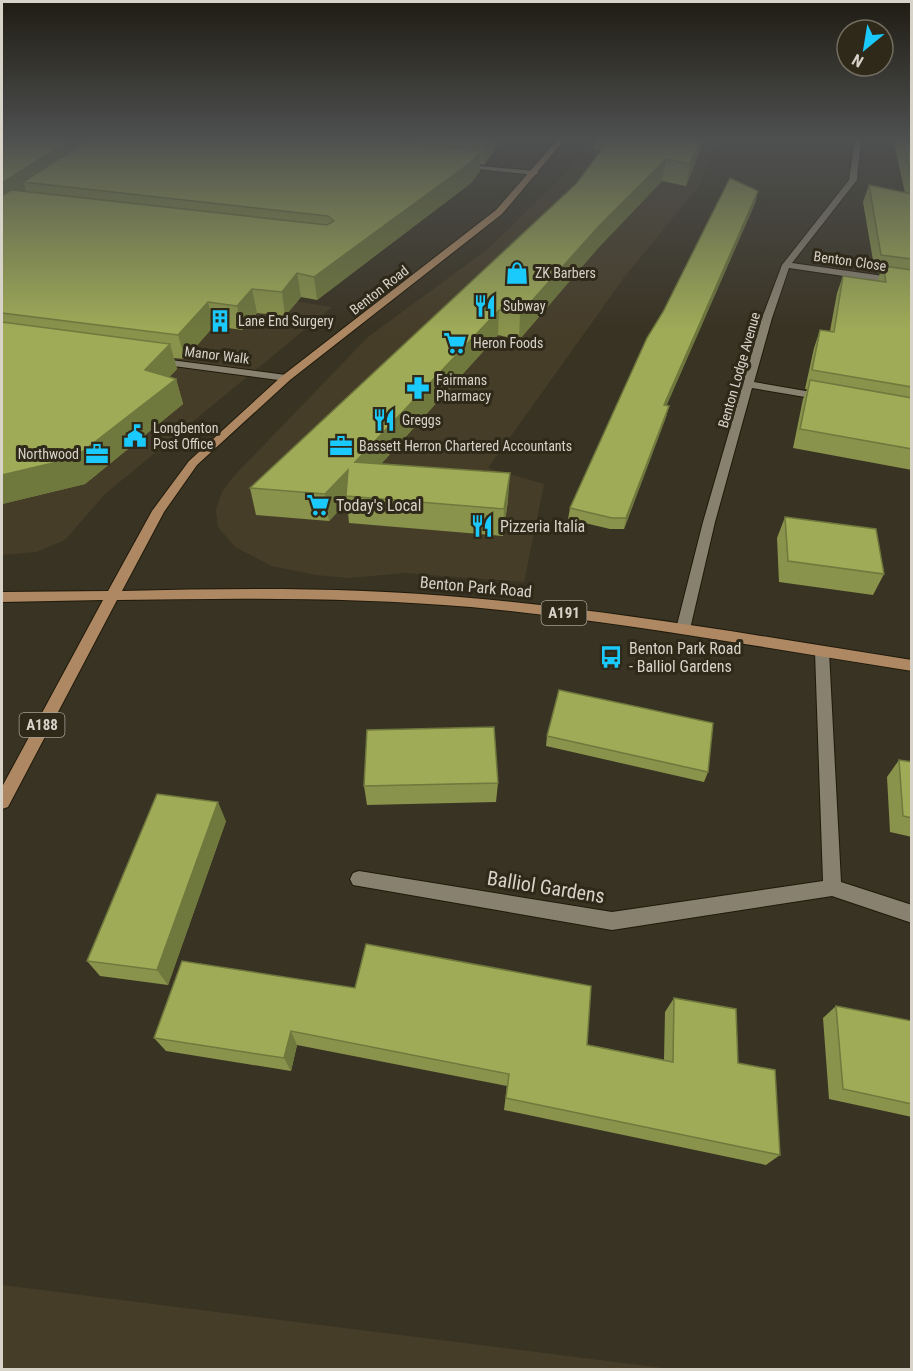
<svg xmlns="http://www.w3.org/2000/svg" width="913" height="1371" viewBox="0 0 913 1371" font-family="'Roboto Condensed',sans-serif">
	<rect width="100%" height="100%" fill="#393323"/>
	<g fill="#463d29">
		<path d="M589 138 717 140 699 186 626 275 488 468 544 484 524 582 404 573 349 578 316 575 272 566 235 547 218 527 216 510 222 492 233 477 368 337 488 249 569 170Z"/>
		<path d="M216 290 332 307 105 494 65 540 36 552 2 555V425Z"/>
		<path d="M2 1285 671 1369H2Z"/>
	</g>
	<g fill="none" stroke-linecap="round" stroke-linejoin="round">
		<g stroke="#201a0c" stroke-width="2">
			<g id="minor">
				<path d="M855 138H861L857 180 792 263 912 280V286L789 268 772 318 754 382 823 394 828 397 823 400 752 388 715 522 690 629 688 633H678L676 629 703 522 762 318 782 265 849 180Z"/>
				<path d="M460 164 535 171 539 173 535 175 458 167Z"/>
				<path d="M155 358 286 375 291 378 286 381 151 363 150 361Z"/>
				<path d="M822 647 829 652 841 882 912 905V923L832 896 612 930 353 885 350 879 353 873 359 871 612 912 823 881 815 652Z"/>
			</g>
		</g>
		<g stroke="#201a0c" stroke-width="2">
			<path id="major" d="M559 138H566L502 214 290 380 197 465 164 512 122 591C239 588 355 587 471 598 619 611 765 637 912 660V671C765 648 619 621 471 607 353 597 235 598 117 600L8 807 2 809V787L103 600 2 602V592L108 591 152 511 189 461 282 376 496 210Z"/>
		</g>
		<use href="#minor" fill="#888170" fill-rule="evenodd"/>
		<use href="#major" fill="#ad8862" fill-rule="evenodd"/>
	</g>
	<g fill="#89934b">
		<path d="M2 138H500L499 144 484 165 480 164V171L471 183 317 300 301 297 285 316 257 313 242 330 214 326 185 359 174 358 177 369 169 377 176 379 183 404 85 484 2 504Z"/>
		<path d="M595 138H705L686 186 662 181 598 248 519 340 498 335 381 464 508 500 503 536 349 523 347 502 329 521 256 515 250 488 577 183 602 150 594 149Z"/>
		<path d="M893 138H912V470L793 448 803 399 807 389H805L814 348 820 330 830 331 837 293 843 276 877 281 880 273 875 272 863 202 869 185 905 193Z"/>
		<path d="M756 201 666 406H669L666 417 624 529H610L568 519 570 508Z"/>
		<path d="M785 517 884 574 873 595 779 582 777 538Z"/>
		<path d="M547 736 708 772 704 782 546 746Z"/>
		<path d="M899 760 912 762V837L890 832 887 777Z"/>
		<path d="M498 783 496 802 367 805 364 786Z"/>
		<path d="M226 821 168 985 100 976 87 961Z"/>
		<path d="M182 961 664 1060 665 1012 674 998 738 1063 780 1155 766 1165 504 1110 507 1086 297 1045 291 1071 166 1051 154 1038Z"/>
		<path d="M836 1006 912 1021V1117L829 1099 823 1018Z"/>
	</g>
	<g fill="#6f783d">
		<path d="M73 138H110L23 182 27 193 2 211V183Z"/>
		<path d="M489 138H500L499 144 484 165 485 144Z"/>
		<path d="M701 138H705L686 186 690 164Z"/>
		<path d="M480 151V171L471 183 317 300 314 277Z"/>
		<path d="M666 159 662 181 598 248 519 340 520 314 600 225Z"/>
		<path d="M758 191 756 201 662 416 664 405Z"/>
		<path d="M297 273 301 297 285 316 282 292Z"/>
		<path d="M252 289 257 313 242 330 237 306Z"/>
		<path d="M208 302 214 326 185 359 178 335Z"/>
		<path d="M499 310 498 335 358 489 355 462Z"/>
		<path d="M170 344 177 369 153 395 145 370Z"/>
		<path d="M176 379 183 404 85 484 2 504V475Z"/>
		<path d="M669 406 666 417 624 529 626 518Z"/>
		<path d="M348 470 346 496 347 502 329 521 325 494Z"/>
		<path d="M510 473 508 500 503 536 504 509Z"/>
		<path d="M218 802 226 821 168 985 157 970Z"/>
		<path d="M291 1031 297 1045 291 1071 284 1058Z"/>
	</g>
	<g fill="#9fab57" stroke="#6f783d" stroke-width="1.5">
		<path d="M2 138H73L2 183Z"/>
		<path d="M91 138H358L480 151 471 162 314 277 297 273 282 292 252 289 237 306 208 302 178 335 2 313V195L12 190 327 225 334 221 328 216 23 182Z"/>
		<path d="M427 138H489L485 144Z"/>
		<path d="M610 138H701L690 164 666 159 600 225 520 314 499 310 355 462 510 473 504 509 346 496 348 470 325 494 250 488 577 183Z"/>
		<path d="M902 138H912V178Z"/>
		<path d="M730 178 758 191 664 405 669 406 626 518H612L570 508 647 338 663 312Z"/>
		<path d="M869 185 912 194V259L881 255Z"/>
		<path d="M883 266 912 270V387L812 370 820 330 834 332 843 276 886 282Z"/>
		<path d="M2 322 170 344 145 370 176 379 74 458 2 475Z"/>
		<path d="M810 380 912 398V449L800 429Z"/>
		<path d="M785 517 876 529 884 574 788 561Z"/>
		<path d="M559 690 713 723 708 772 547 736Z"/>
		<path d="M494 727 498 783 364 786 367 730Z"/>
		<path d="M899 760 912 762V818L903 816Z"/>
		<path d="M157 794 218 802 157 970 87 961Z"/>
		<path d="M366 944 591 986 587 1045 673 1062 674 998 736 1009 738 1063 775 1070 780 1155 506 1098 509 1074 291 1031 284 1058 154 1038 182 961 355 988Z"/>
		<path d="M836 1006 912 1021V1104L843 1089Z"/>
	</g>
	<linearGradient id="sky" x2="0" y2="1"><stop stop-color="#1f1c13"/><stop offset="0.42" stop-color="#4e5050"/><stop offset="1" stop-color="#4e5050" stop-opacity="0"/></linearGradient>
	<rect width="913" height="330" fill="url(#sky)"/>
	<defs>
		<g id="shop-bare" transform="scale(1.8)"><path d="M-5-2.5h2.3a2.7 3.5 0 0 1 5.4 0H5L5.5 6h-11ZM-1.5-2.5h3a1.5 2.3 0 0 0-3 0Z" fill="#1acafc" stroke="#2f291a" stroke-width="2.5" paint-order="stroke"/></g>
		<g id="restaurant-bare" transform="scale(1.8)"><path d="M-5-6h1v4h1v-4h1v4h1v-4h1v5L-1.5 .5V6h-2V.5L-5-1ZM5-6V6H3V1.5H1.5Q1.5-4 5-6Z" fill="#1acafc" stroke="#2f291a" stroke-width="2.5" paint-order="stroke"/></g>
		<g id="building-bare" transform="scale(1.8)"><path d="M-4-6H4V6H1V3H-1V6H-4ZM-2.5-4.3h1.7v1.8h-1.7ZM.8-4.3h1.7v1.8H.8ZM-2.5-1h1.7V.8h-1.7ZM.8-1h1.7V.8H.8Z" fill="#1acafc" stroke="#2f291a" stroke-width="2.5" paint-order="stroke"/></g>
		<g id="supermarket-bare" transform="scale(1.8)"><path d="M-6-5.5h2.5l.6 2H6L4.5 2H-2.5L-4.4-4H-6ZM-1.5 3.2a1.3 1.3 0 1 0 .1 0ZM3 3.2a1.3 1.3 0 1 0 .1 0Z" fill="#1acafc" stroke="#2f291a" stroke-width="2.5" paint-order="stroke"/></g>
		<g id="pharmacy-bare" transform="scale(1.8)"><path d="M-2-6h4v4h4v4h-4v4h-4v-4h-4v-4h4Z" fill="#1acafc" stroke="#2f291a" stroke-width="2.5" paint-order="stroke"/></g>
		<g id="civic-bare" transform="scale(1.8)"><path d="M-.6-6.5H3V-4.5H.6V-3L4-1V1h2V6H-6V1h2V-1L-.6-3ZM-1.2 2.5V6h2.4V2.5Z" fill="#1acafc" stroke="#2f291a" stroke-width="2.5" paint-order="stroke"/></g>
		<g id="office-bare" transform="scale(1.8)"><path d="M-6-3h4V-5.5h4V-3h4V5H-6ZM-1-4.5V-3h2v-1.5ZM-6 0V1H6V0Z" fill="#1acafc" stroke="#2f291a" stroke-width="2.5" paint-order="stroke"/></g>
		<g id="bus-bare" transform="scale(1.8)"><path d="M-5-6H5V4H4V6H2V4H-2V6H-4V4H-5ZM-3.5-4V0h7V-4ZM-3.5 1.2v1.5H-2V1.2ZM2 1.2v1.5H3.5V1.2Z" fill="#1acafc" stroke="#2f291a" stroke-width="2.5" paint-order="stroke"/></g>
	</defs>
	<g fill-rule="evenodd">
		<use href="#shop-bare" x="517" y="273"/>
		<use href="#restaurant-bare" x="485" y="306"/>
		<use href="#building-bare" x="220" y="321"/>
		<use href="#supermarket-bare" x="455" y="343"/>
		<use href="#pharmacy-bare" x="418" y="388"/>
		<use href="#restaurant-bare" x="384" y="420"/>
		<use href="#civic-bare" x="135" y="436"/>
		<use href="#office-bare" x="341" y="446"/>
		<use href="#office-bare" x="97" y="454"/>
		<use href="#supermarket-bare" x="318" y="505"/>
		<use href="#restaurant-bare" x="482" y="526"/>
		<use href="#bus-bare" x="611" y="657"/>
	</g>
	<g text-anchor="middle" dominant-baseline="central" stroke-width="6" stroke-linejoin="round" paint-order="stroke">
		<g font-size="14" fill="#d7d3c9" stroke="#2f291a">
			<text transform="translate(850 261) rotate(8)">Benton Close</text>
			<text transform="translate(379 290) rotate(-38)">Benton Road</text>
			<text transform="translate(217 355) rotate(7)">Manor Walk</text>
			<text transform="translate(739 370) rotate(-74)">Benton Lodge Avenue</text>
		</g>
		<g font-size="14" fill="#d7d3c9" stroke="#2f291a" text-anchor="start">
			<text x="535" y="273">ZK Barbers</text>
			<text x="503" y="306">Subway</text>
			<text x="238" y="321">Lane End Surgery</text>
			<text x="473" y="343">Heron Foods</text>
			<text x="436" y="380">Fairmans<tspan x="436" dy="16">Pharmacy</tspan></text>
			<text x="402" y="420">Greggs</text>
			<text x="153" y="428">Longbenton<tspan x="153" dy="16">Post Office</tspan></text>
			<text x="359" y="446">Bassett Herron Chartered Accountants</text>
			<text x="79" y="454" text-anchor="end">Northwood</text>
		</g>
		<g fill="#2f291a" stroke="#a5a094" stroke-width="1.5">
			<rect x="541.5" y="601" width="45" height="24" rx="4.5"/>
			<rect x="19.5" y="713" width="45" height="24" rx="4.5"/>
		</g>
		<g font-size="15" font-weight="bold" fill="#d7d3c9">
			<text x="564" y="613">A191</text>
			<text x="42" y="725">A188</text>
		</g>
		<g font-size="16" fill="#d7d3c9" stroke="#2f291a" text-anchor="start">
			<text x="336" y="505">Today's Local</text>
			<text x="500" y="526">Pizzeria Italia</text>
			<text x="629" y="648">Benton Park Road<tspan x="629" dy="18">- Balliol Gardens</tspan></text>
		</g>
		<g font-size="16" fill="#d7d3c9" stroke="#2f291a">
			<text transform="translate(476 587) rotate(5)">Benton Park Road</text>
		</g>
		<g font-size="20" fill="#d7d3c9" stroke="#2f291a">
			<text transform="translate(546 887) rotate(9)">Balliol Gardens</text>
		</g>
	</g>
	<rect width="913" height="1371" fill="none" stroke="#d7d3c9" stroke-width="6"/>
	<g transform="translate(865 48) rotate(210)"><circle r="28" fill="#2f291a" stroke="#726d60" stroke-width="1.5"/>
	<path d="M0-4.5L10 22L0 15L-10 22Z" fill="#1acafc"/>
	<text y="-9" font-size="16" font-weight="bold" text-anchor="middle" fill="#d7d3c9">N</text>
	</g>
</svg>
